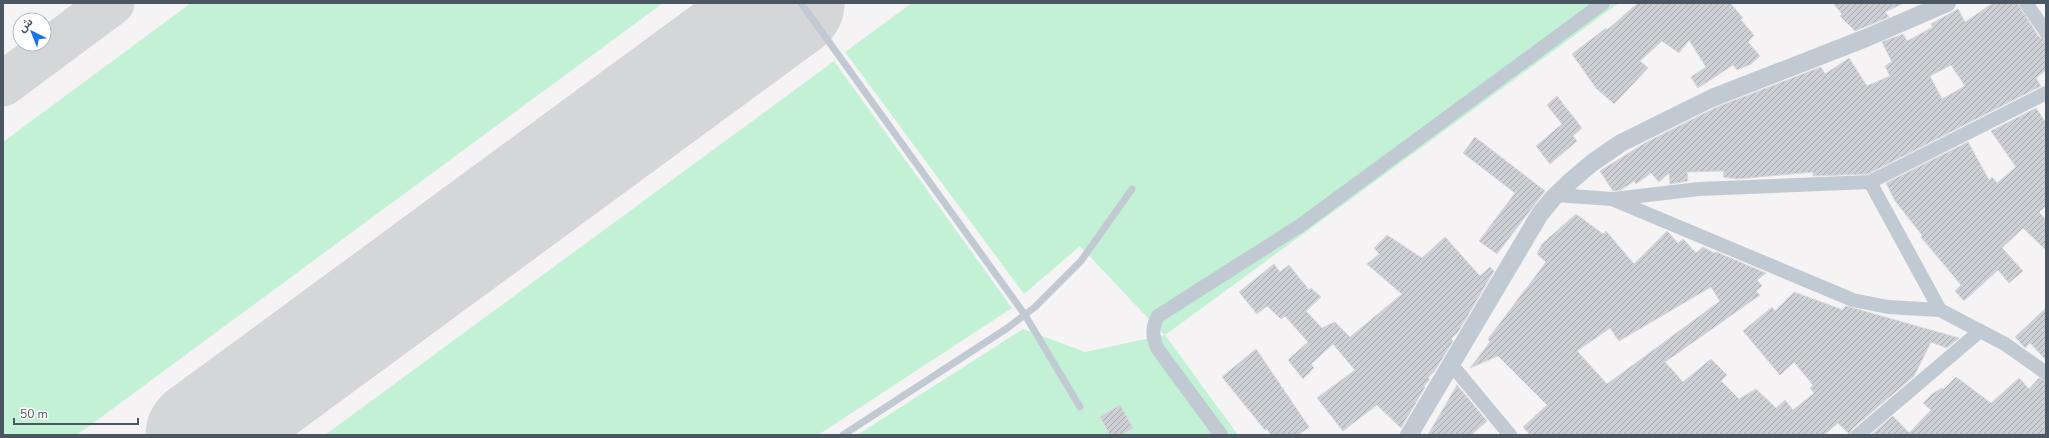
<svg xmlns="http://www.w3.org/2000/svg" width="2049" height="438" viewBox="0 0 2049 438" font-family="'Nunito Sans','Noto Sans Arabic',sans-serif">
	<defs>
		<pattern id="building-hatch" width="6" height="6" patternUnits="userSpaceOnUse"><rect width="6" height="6" fill="#cdcfd5"/><path d="M-1 1l2-2M0 6l6-6M5 7l2-2" fill="none" stroke="#a8abb0"/></pattern>
	</defs>
	<rect width="100%" height="100%" fill="#f5f3f3"/>
	<g fill="#c3f1d5">
		<path d="M191 3H663L77 435H3V142Z"/>
		<path d="M912 3H1619L1165 335 1238 435H857L1023 329 1085 352 1164 335 1080 246 1024 294 845 52Z"/>
		<path d="M834 61 1012 308 818 435H325Z"/>
	</g>
	<g fill="none" stroke-linecap="round" stroke-linejoin="round">
		<path stroke="#d5d6d8" stroke-width="45" d="M3 84 112 3"/>
		<path stroke="#d5d6d8" stroke-width="111" d="M201 435 789 3"/>
	</g>
	<g fill="url(#building-hatch)" stroke="#d7d9de" fill-rule="evenodd">
		<path d="M1638 3H1730L1743 18 1741 20 1754 35 1748 42 1760 56 1751 64 1737 70 1733 65 1698 88 1691 77 1706 67 1689 40 1679 53 1662 41 1640 61 1648 68 1614 104 1596 88 1572 54 1606 28 1607 30Z"/>
		<path d="M1833 3H1904L1885 12 1889 17 1855 31 1840 16 1842 14Z"/>
		<path d="M1993 3H2017L2039 37 2046 40V70L2036 78 2041 86 1868 174 1813 176V172L1737 179 1723 177 1724 171 1687 172 1688 181 1670 184 1669 173 1659 182 1651 173 1636 184 1634 181 1621 190 1613 191 1600 171 1645 143 1717 107 1821 67 1825 74 1849 58 1867 86 1890 76 1885 66 1892 62 1882 42 1903 34 1907 41 1933 27 1931 24 1958 9 1965 22ZM1951 65 1965 86 1942 99 1930 76Z"/>
		<path d="M1557 96 1582 128 1573 136 1577 141 1550 164 1536 146 1562 124 1547 105Z"/>
		<path d="M2036 108 2046 123V206L2039 212 2046 220V250L2023 228 2002 248 2023 271 2009 283 1998 270 1964 301 1955 291 1961 285 1921 237 1922 235 1895 201 1886 183 1968 142 1989 180 1992 177 1997 183 2016 167 1991 131Z"/>
		<path d="M1475 137 1545 191 1497 254 1479 241 1515 193 1463 153Z"/>
		<path d="M1576 214 1603 234 1606 231 1634 264 1667 231 1678 243 1683 239 1696 253 1703 247 1714 253 1716 252 1766 273 1757 280 1762 286 1756 291 1760 295 1665 362 1683 382 1711 359 1727 375 1721 381 1739 399 1756 389 1776 408 1785 400 1793 410 1814 393 1810 388 1813 385 1794 362 1780 375 1743 331 1772 307 1775 311 1794 292 1843 310 1846 306 1959 338 1947 348 1931 342 1914 376 1852 429 1850 435 1838 423 1824 435H1530L1523 427 1547 405 1498 356 1470 368 1490 342 1488 339 1546 262 1537 254 1542 244ZM1711 287 1720 301 1607 384 1577 351 1610 328 1619 341Z"/>
		<path d="M1387 235 1422 258 1445 237 1480 276 1490 267 1494 271 1458 332 1451 339 1453 341 1434 372 1428 378 1430 379 1424 386 1425 387 1401 428 1377 405 1343 431 1317 398 1355 370 1333 344 1311 364 1314 368 1303 379 1288 360 1308 342 1285 316 1281 319 1267 306 1257 314 1239 292 1274 264 1280 272 1289 265 1309 290 1311 288 1321 297 1306 311 1322 328 1335 322 1350 337 1402 294 1367 264 1379 254 1374 248Z"/>
		<path d="M2046 308V360L2030 343 2025 348 2015 337Z"/>
		<path d="M1256 349 1309 427 1298 435H1271L1267 429 1265 430 1222 377Z"/>
		<path d="M1956 377 1991 403 2019 378 2029 389 2039 378 2046 381V435H1871L1893 416 1909 433 1931 410 1923 403 1932 394 1942 388 1944 389Z"/>
		<path d="M1457 385 1487 421 1471 435H1428Z"/>
		<path d="M1120 405 1133 428 1121 435H1110L1100 417Z"/>
	</g>
	<g fill="none" stroke-linecap="round" stroke-linejoin="round">
		<g stroke="#c1cad2" stroke-width="7">
			<path d="M801 3 1025 315 1080 407"/>
			<path d="M843 435 1006 329 1035 307 1081 261 1132 189"/>
		</g>
		<g stroke="#c1cad2" stroke-width="14">
			<path d="M2026 3 2046 32"/>
			<path d="M1870 182 1940 310"/>
			<path d="M1556 195 1612 199 1853 300 1888 307 1940 310 2005 344 2046 373"/>
			<path d="M1614 199 1699 189 1870 182 2046 93"/>
			<path d="M1451 364 1510 435"/>
			<path d="M1221 435 1157 348C1152 335 1152 328 1158 316L1301 225 1603 3"/>
			<path d="M1858 435 1980 331"/>
		</g>
		<path stroke="#c1cad2" stroke-width="18" d="M1409 435 1540 214 1554 197 1572 180 1592 163 1621 143 1712 98 1866 38 1947 3"/>
	</g>
	<rect width="2049" height="438" fill="none" stroke="#4a5661" stroke-width="8"/>
	<g transform="translate(32 32) rotate(317)"><circle r="19" fill="#ffffff" stroke="#b7bbc0"/>
	<path d="M0-3L7 15L0 10L-7 15Z" fill="#1a73e8"/>
	<text y="-6" font-size="11" font-weight="bold" text-anchor="middle" fill="#4a5661">ش</text>
	</g>
	<path d="M14 418v6h124v-6" fill="none" stroke="#4a5661" stroke-width="2"/>
	<text x="20" y="418" font-size="12" fill="#4a5661" stroke="#ffffff" stroke-width="3" paint-order="stroke">50 m</text>
</svg>
